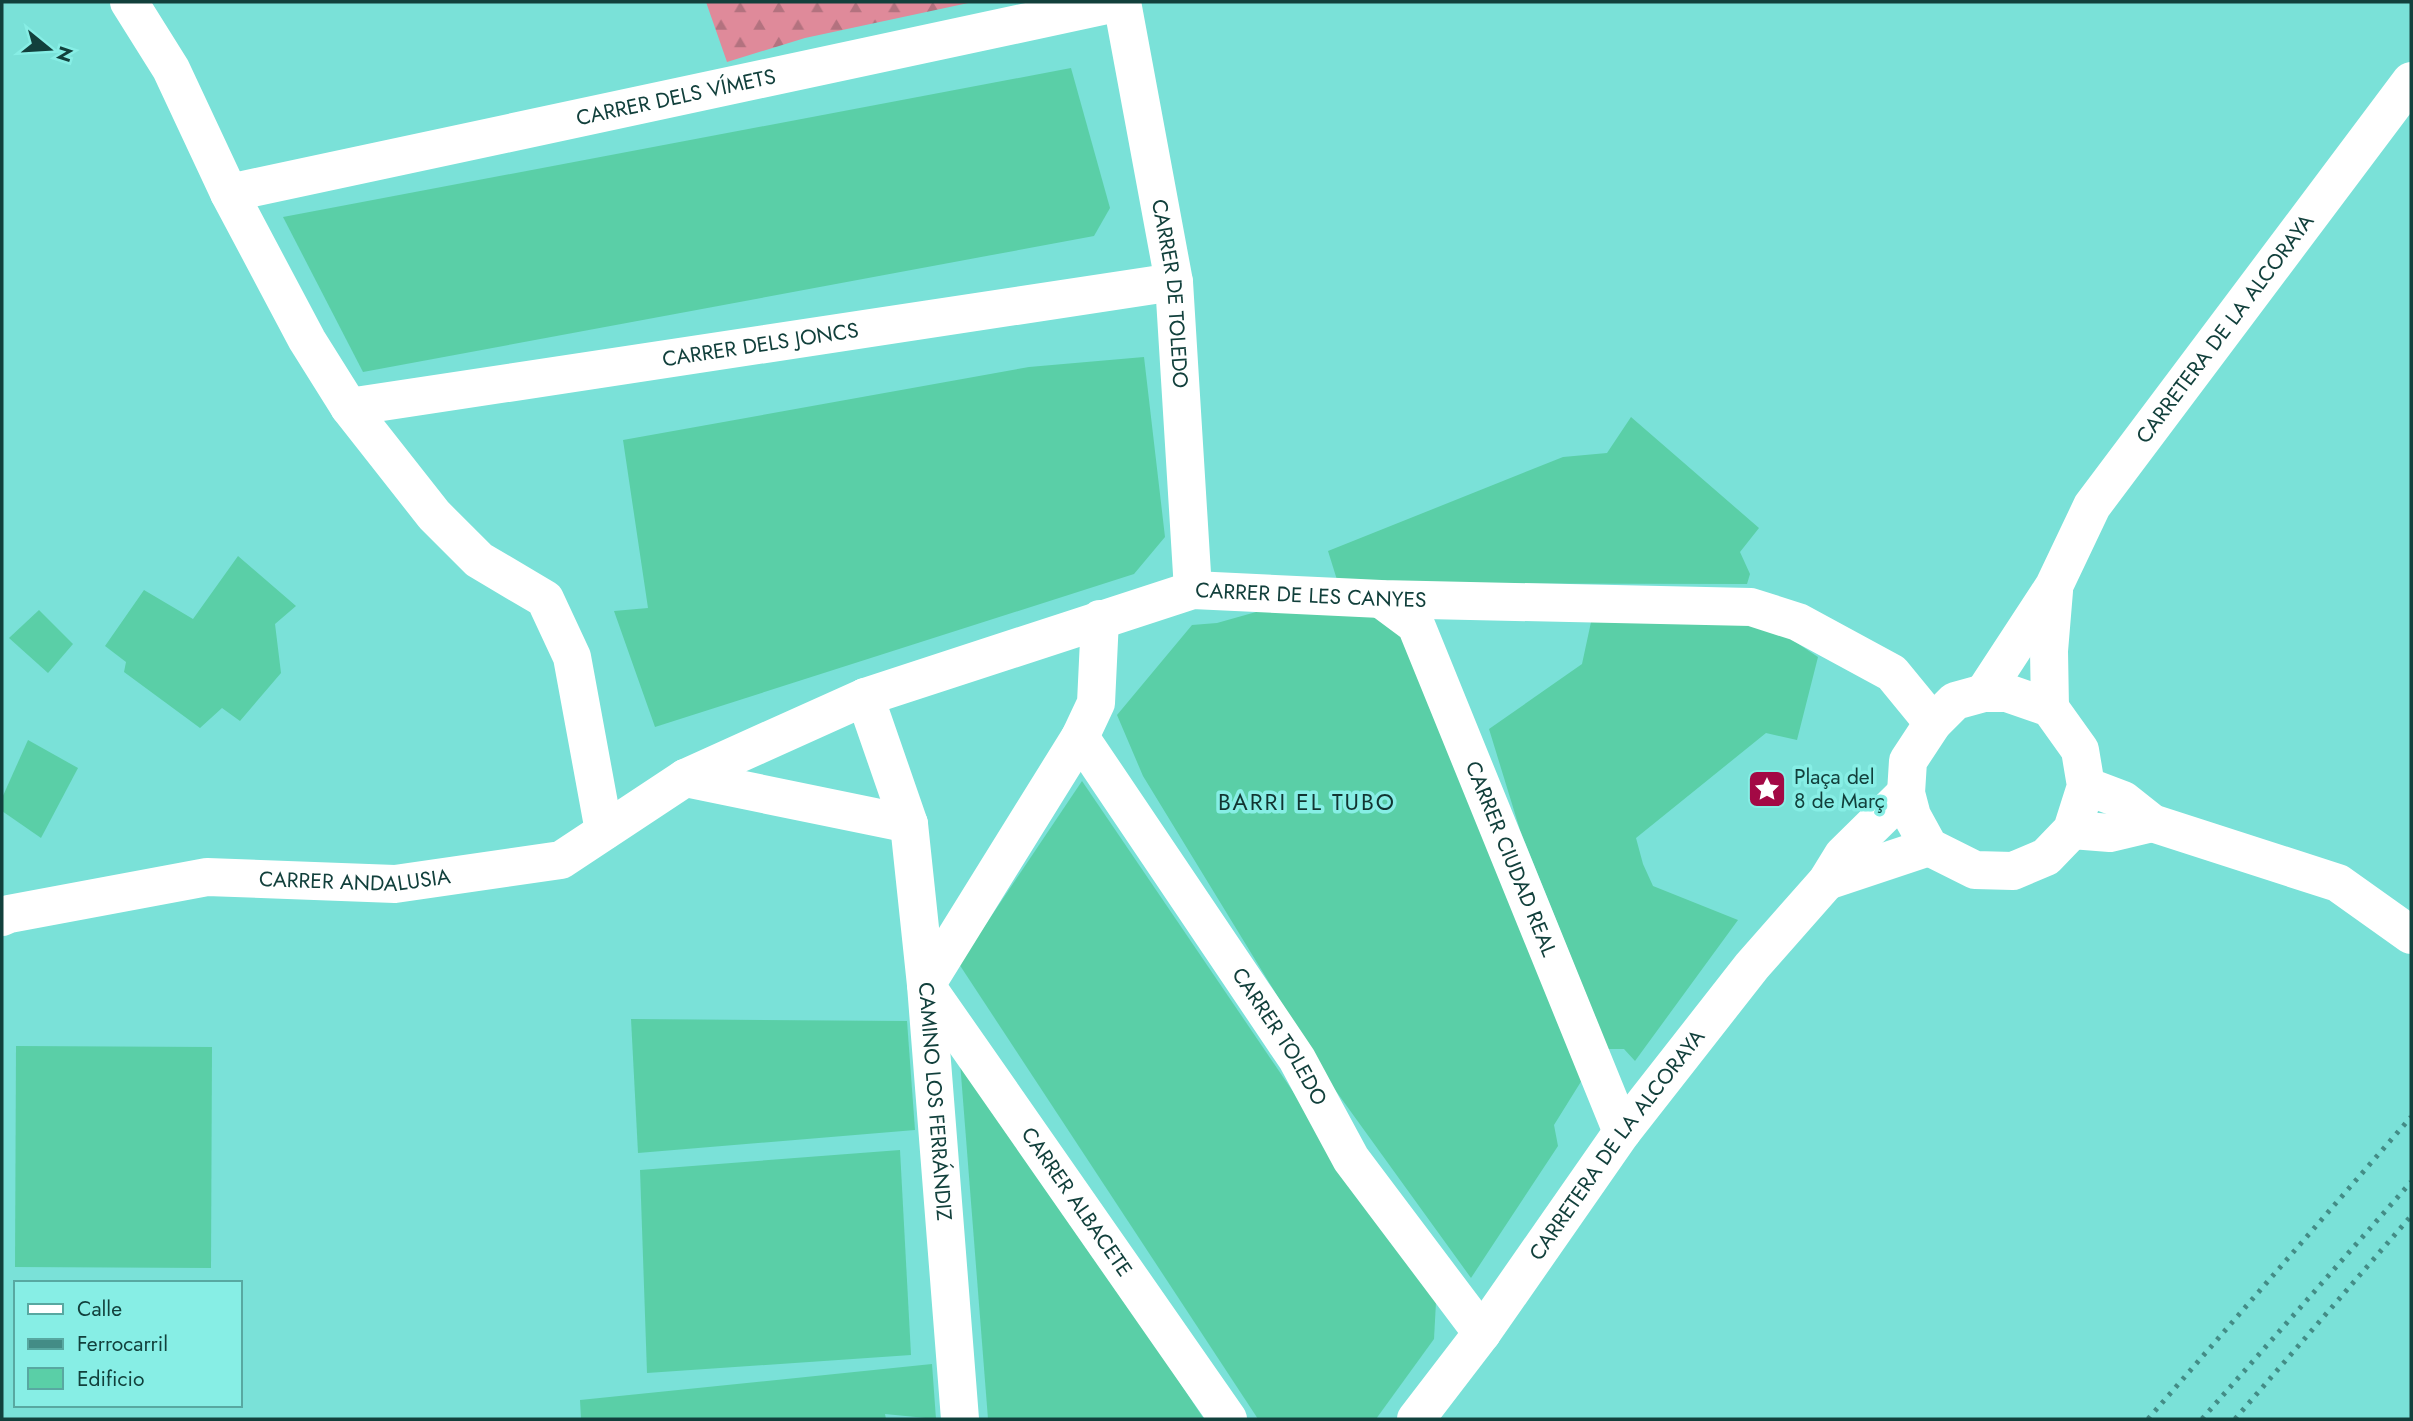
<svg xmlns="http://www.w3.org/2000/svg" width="2413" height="1421" viewBox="0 0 2413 1421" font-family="Jost,sans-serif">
	<defs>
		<pattern id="forest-firs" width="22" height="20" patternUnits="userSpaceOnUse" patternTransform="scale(1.75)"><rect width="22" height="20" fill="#df8a9a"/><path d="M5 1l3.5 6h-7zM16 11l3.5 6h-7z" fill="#b3727f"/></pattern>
	</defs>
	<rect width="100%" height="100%" fill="#7ae1d8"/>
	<path fill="url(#forest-firs)" d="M706 2H973L805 38 727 62Z"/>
	<g fill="#5acfa7">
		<path d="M1071 68 1110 208 1094 236 363 372 283 217Z"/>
		<path d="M1144 357 1165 537 1134 574 655 727 614 611 648 608 623 440 1029 367Z"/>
		<path d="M1631 417 1759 528 1740 552 1750 574 1747 584 1338 583 1328 551 1563 457 1607 453Z"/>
		<path d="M238 556 296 606 275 624 281 673 240 721 222 708 200 728 124 672 126 662 105 646 144 590 193 619Z"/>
		<path d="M1288 603 1376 607 1411 632 1582 1080 1554 1125 1558 1146 1471 1278 1333 1087 1143 776 1117 715 1192 625 1217 623Z"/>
		<path d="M39 610 73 644 48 673 9 638Z"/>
		<path d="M1591 622 1767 623 1818 657 1797 740 1766 733 1636 838 1643 864 1653 886 1738 920 1635 1061 1624 1049H1608L1520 830 1489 729 1582 664Z"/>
		<path d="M28 740 78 768 41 838 2 811V798Z"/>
		<path d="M1082 781 1436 1302 1434 1339 1376 1419H1258L959 964Z"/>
		<path d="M631 1019 907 1021 915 1130 638 1153Z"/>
		<path d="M16 1046 212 1047 211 1268 15 1267Z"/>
		<path d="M959 1049 1204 1419H988Z"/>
		<path d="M900 1150 911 1355 647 1373 640 1170Z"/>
		<path d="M932 1364 936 1419 885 1414 886 1419H581L580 1400Z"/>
	</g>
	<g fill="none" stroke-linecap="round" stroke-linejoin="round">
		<g stroke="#fff" stroke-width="38">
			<path d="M129 2 171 69 229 193 307 340 349 407 434 515 479 560 545 599 572 657 604 831"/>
			<path id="s1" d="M1122 2 1174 282 1193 590"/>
			<path id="s2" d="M229 193 1121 2"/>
			<path id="s3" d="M349 407 1174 282"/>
			<path id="s4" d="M1381 599 1416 625 1622 1132"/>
			<path id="s5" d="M865 697 909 824 926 985 960 1419"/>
			<path id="s6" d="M1080 737 1297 1059 1351 1159 1482 1333"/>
			<path d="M685 778 909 824"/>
			<path id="s7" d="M2 917 9 914 207 877 395 884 561 860 685 778 865 697 1193 590 1381 599 1751 607 1798 622 1892 673 1933 723"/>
			<path d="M926 985 1080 737 1096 703 1100 619"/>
			<path id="s8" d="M927 987 1228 1419"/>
		</g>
		<g stroke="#fff" stroke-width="38">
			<path id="s9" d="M1984 693 2054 586 2092 506 2411 81"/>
			<path d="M1984 693H2007L2050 708 2080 750 2086 786 2072 830 2046 857 2013 871 1975 870 1929 847 1912 816 1906 793 1908 761 1933 723 1955 701Z"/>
			<path d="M2050 708 2049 651 2054 591"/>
			<path d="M2086 786 2123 800 2152 823 2338 883 2411 935"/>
			<path d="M2072 830 2110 833 2152 823"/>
			<path d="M1827 881 1929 847"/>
			<path id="s10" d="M1416 1419 1482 1333 1622 1132 1752 966 1827 881 1843 855 1906 793"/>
		</g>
		<g stroke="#438c86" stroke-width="5" stroke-dasharray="3.5 7" stroke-linecap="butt">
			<path d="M2148 1419 2411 1117"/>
			<path d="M2202 1419 2411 1182"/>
			<path d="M2235 1419 2411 1216"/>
		</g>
	</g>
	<defs>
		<g id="sight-square" transform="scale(2.0125)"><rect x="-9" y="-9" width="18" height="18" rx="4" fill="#a30945" stroke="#87eee5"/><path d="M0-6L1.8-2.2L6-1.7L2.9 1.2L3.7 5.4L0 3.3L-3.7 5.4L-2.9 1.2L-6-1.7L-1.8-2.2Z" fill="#fff"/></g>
	</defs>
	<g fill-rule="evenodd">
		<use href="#sight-square" x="1767" y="789"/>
	</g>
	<g text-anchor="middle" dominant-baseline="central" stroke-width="7" stroke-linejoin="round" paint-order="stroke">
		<g font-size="21" fill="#12403c" stroke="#87eee5">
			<text stroke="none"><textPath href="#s2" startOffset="457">CARRER DELS VÍMETS</textPath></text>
			<text stroke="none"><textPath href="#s1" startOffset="296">CARRER DE TOLEDO</textPath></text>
			<text stroke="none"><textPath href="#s9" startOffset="438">CARRETERA DE LA ALCORAYA</textPath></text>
			<text stroke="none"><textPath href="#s3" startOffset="416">CARRER DELS JONCS</textPath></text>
			<text stroke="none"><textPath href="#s7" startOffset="1374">CARRER DE LES CANYES</textPath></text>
			<text stroke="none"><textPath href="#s4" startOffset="296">CARRER CIUDAD REAL</textPath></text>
			<text stroke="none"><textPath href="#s7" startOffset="357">CARRER ANDALUSIA</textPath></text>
			<text stroke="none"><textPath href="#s6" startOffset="360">CARRER TOLEDO</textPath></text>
			<text stroke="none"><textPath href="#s5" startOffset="413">CAMINO LOS FERRÁNDIZ</textPath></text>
			<text stroke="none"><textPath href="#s10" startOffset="340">CARRETERA DE LA ALCORAYA</textPath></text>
			<text stroke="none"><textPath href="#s8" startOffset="262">CARRER ALBACETE</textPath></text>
		</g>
		<g font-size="21" fill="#12403c" stroke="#87eee5" text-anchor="start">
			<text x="1794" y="777">Plaça del<tspan x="1794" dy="24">8 de Març</tspan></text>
		</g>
		<g font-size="23" letter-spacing="2" fill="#123431" stroke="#87eee5">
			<text x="1307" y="802">BARRI EL TUBO</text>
		</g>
	</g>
	<rect width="2413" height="1421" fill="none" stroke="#12403c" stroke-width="7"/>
	<rect x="14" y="1281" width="228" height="126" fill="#87eee5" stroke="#58a8a1" stroke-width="2"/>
	<rect x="28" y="1304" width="35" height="10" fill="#ffffff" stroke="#58a8a1" stroke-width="2"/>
	<text x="77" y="1316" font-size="21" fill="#12403c">Calle</text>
	<rect x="28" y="1339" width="35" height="10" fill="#438c86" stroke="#58a8a1" stroke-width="2"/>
	<text x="77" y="1351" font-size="21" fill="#12403c">Ferrocarril</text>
	<rect x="28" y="1368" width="35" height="21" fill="#5acfa7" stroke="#58a8a1" stroke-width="2"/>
	<text x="77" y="1386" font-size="21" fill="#12403c">Edificio</text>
	<g transform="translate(49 49) rotate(108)" stroke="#87eee5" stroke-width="5" paint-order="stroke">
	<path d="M0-5L12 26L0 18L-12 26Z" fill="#12403c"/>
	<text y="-10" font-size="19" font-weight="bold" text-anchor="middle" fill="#12403c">N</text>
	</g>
</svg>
